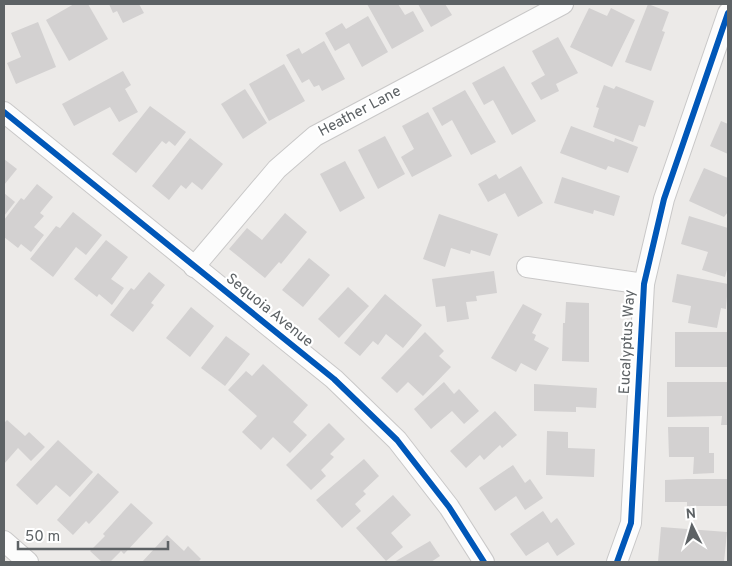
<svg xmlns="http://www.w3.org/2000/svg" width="732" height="566" viewBox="0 0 732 566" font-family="Overpass,sans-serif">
	<rect width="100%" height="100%" fill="#eceae8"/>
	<g fill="#d3d1d1">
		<path d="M74 4H88L108 39 69 61 46 20Z"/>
		<path d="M109 4H139L144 13 123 23 117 11 113 13Z"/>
		<path d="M367 4H398L405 15 413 11 424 31 392 49Z"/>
		<path d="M418 4H445L452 15 431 27Z"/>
		<path d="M648 4 669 12 662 31 665 32 651 71 625 62Z"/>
		<path d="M589 8 607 16 611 8 635 20 612 67 570 47Z"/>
		<path d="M368 16 388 52 362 67 349 43 335 51 325 33 342 23 346 29Z"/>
		<path d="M38 22 56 67 16 84 7 63 21 57 11 33Z"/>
		<path d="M558 37 578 73 556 84 559 91 541 100 531 83 545 75 532 51Z"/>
		<path d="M324 41 345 79 322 91 319 85 314 87 309 79 302 83 286 55 299 48 302 54Z"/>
		<path d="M284 64 305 101 269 121 249 84Z"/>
		<path d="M504 66 536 121 512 135 493 100 484 105 472 83Z"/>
		<path d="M123 71 131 85 125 89 138 112 119 122 110 107 74 126 62 104Z"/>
		<path d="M604 85 614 89 616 86 654 101 645 127 639 125 633 142 593 127 599 108 596 107Z"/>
		<path d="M245 89 267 123 243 139 221 104Z"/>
		<path d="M465 90 496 142 471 155 452 120 442 126 432 108Z"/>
		<path d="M150 106 186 132 175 146 169 141 166 144 162 141 136 173 112 154Z"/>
		<path d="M428 112 452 156 412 177 401 157 414 149 402 126Z"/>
		<path d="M721 121 728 124V154L710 146Z"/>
		<path d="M571 126 614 142 615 138 638 147 628 173 608 166 606 170 560 153Z"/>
		<path d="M385 136 405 174 378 189 358 150Z"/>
		<path d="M190 138 223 164 202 190 192 182 186 189 181 185 169 200 152 186Z"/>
		<path d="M4 159 17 169 4 185Z"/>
		<path d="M345 161 365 198 340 212 320 174Z"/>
		<path d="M521 166 543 203 518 217 505 193 488 202 478 184 496 174 499 179Z"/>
		<path d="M704 168 728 178V212L724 217 689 201Z"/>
		<path d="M562 177 620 196 614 216 594 210 593 214 554 203Z"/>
		<path d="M37 184 53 197 40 213 44 216 34 227 44 235 31 252 21 244 18 248 4 237V220L21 198 24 200Z"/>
		<path d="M4 193 15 202 4 216Z"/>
		<path d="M73 212 102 235 86 255 76 247 53 277 30 259 56 226 60 228Z"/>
		<path d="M285 213 307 232 281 264 279 262 265 278 229 249 247 228 262 240Z"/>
		<path d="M439 214 498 234 490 256 471 250 470 254 451 248 445 267 423 259Z"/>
		<path d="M689 216 728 228V266L725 277 702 270 708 252 681 244Z"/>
		<path d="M106 240 128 257 111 279 124 288 112 305 99 294 97 297 74 279Z"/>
		<path d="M309 258 330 275 303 307 282 290Z"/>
		<path d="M494 271 497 293 476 296 477 301 466 302 469 319 447 322 445 306 436 307 432 279Z"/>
		<path d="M149 272 165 285 151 303 154 305 133 332 110 315 131 288 134 290Z"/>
		<path d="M677 274 728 284 726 309 721 308 717 328 688 323 691 306 672 302Z"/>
		<path d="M348 287 369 306 339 338 318 319Z"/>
		<path d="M385 294 422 325 403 348 386 334 378 345 373 341 360 356 344 343Z"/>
		<path d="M566 302 589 303V362L562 361 563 323H565Z"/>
		<path d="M523 304 542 314 532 333 536 335 534 340 549 348 536 371 521 363 516 372 491 358Z"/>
		<path d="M191 307 214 326 190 357 166 338Z"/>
		<path d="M425 332 444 351 439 356 451 367 423 396 408 382 397 393 381 378Z"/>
		<rect x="675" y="332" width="53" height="35"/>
		<path d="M226 336 250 354 225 386 201 368Z"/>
		<path d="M263 364 308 405 293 422 307 435 290 453 273 437 261 450 242 432 257 416 228 390 246 371 252 376Z"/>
		<path d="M444 382 454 394 459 389 479 411 464 424 452 411 431 429 414 409Z"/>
		<path d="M667 382H728V425H721L722 416 667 417Z"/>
		<path d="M534 384 597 388 596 408 576 407V412L534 411Z"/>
		<path d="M495 411 517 435 502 448 500 445 484 460 480 455 466 468 450 451Z"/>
		<path d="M7 420 25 436 29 432 45 447 31 461 18 448 4 464V423Z"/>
		<path d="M329 423 345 439 330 454 334 457 321 470 326 476 311 490 286 465Z"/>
		<path d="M668 427H709V453H714V473L693 474 694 457H669Z"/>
		<path d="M547 431 568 432V448L595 449 594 477 546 475Z"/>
		<path d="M58 440 93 472 70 497 56 485 37 505 16 485Z"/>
		<path d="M364 459 379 476 363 491 366 494 355 504 361 511 342 528 316 500Z"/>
		<path d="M513 465 525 483 530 479 543 498 525 510 516 496 495 511 479 488Z"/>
		<path d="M98 473 119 492 89 524 86 521 73 535 57 520Z"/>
		<path d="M687 479H727V506H687V502H665V480Z"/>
		<path d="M393 495 411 515 391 533 403 547 386 561 356 528Z"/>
		<path d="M131 503 153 523 124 554 121 551 110 562H102L90 551 105 536 103 534Z"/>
		<path d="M543 511 551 523 557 518 575 544 557 556 548 542 526 556 510 534Z"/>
		<path d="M661 527 727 532 724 562H658Z"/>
		<path d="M167 535 184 551 188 546 201 559 198 562H142Z"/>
		<path d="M430 541 440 556 431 562H394Z"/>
	</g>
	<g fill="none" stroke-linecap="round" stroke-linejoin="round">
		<g stroke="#c9c8c8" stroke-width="22">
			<g id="minor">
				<path d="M4 112 334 379 397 440 449 507 484 562"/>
				<path d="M194 267 277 169 315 136 563 4"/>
				<path d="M527 267 644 284"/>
				<path d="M4 541 28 562"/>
				<path d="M617 562 631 523 644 284 664 199 728 13"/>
			</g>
		</g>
		<use href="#minor" stroke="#fcfcfc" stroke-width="20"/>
		<g stroke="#fff" stroke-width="9">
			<g id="cycleway">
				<path d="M4 112 334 379 397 440 449 507 484 562"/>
				<path d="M617 562 631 523 644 284 664 199 728 13"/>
			</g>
		</g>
		<use href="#cycleway" stroke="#0057b8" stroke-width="6"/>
	</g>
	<g text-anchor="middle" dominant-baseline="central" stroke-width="4.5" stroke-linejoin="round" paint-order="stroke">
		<g font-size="15" fill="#5d6265" stroke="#fff">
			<text transform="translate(360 112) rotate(-28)">Heather Lane</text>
			<text transform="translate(269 311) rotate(39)">Sequoia Avenue</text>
			<text transform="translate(628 342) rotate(-87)">Eucalyptus Way</text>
		</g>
	</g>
	<rect width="732" height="566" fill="none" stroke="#5d6265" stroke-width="10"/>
	<g transform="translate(692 526) rotate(355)" stroke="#ffffff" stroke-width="4" paint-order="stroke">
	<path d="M0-4L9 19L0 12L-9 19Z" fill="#5d6265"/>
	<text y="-8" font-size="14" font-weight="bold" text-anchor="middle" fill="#5d6265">N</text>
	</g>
	<path d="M18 541v8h150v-8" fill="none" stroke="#5d6265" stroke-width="2.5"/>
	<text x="25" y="541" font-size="15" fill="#5d6265" stroke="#ffffff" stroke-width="4" paint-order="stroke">50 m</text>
</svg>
